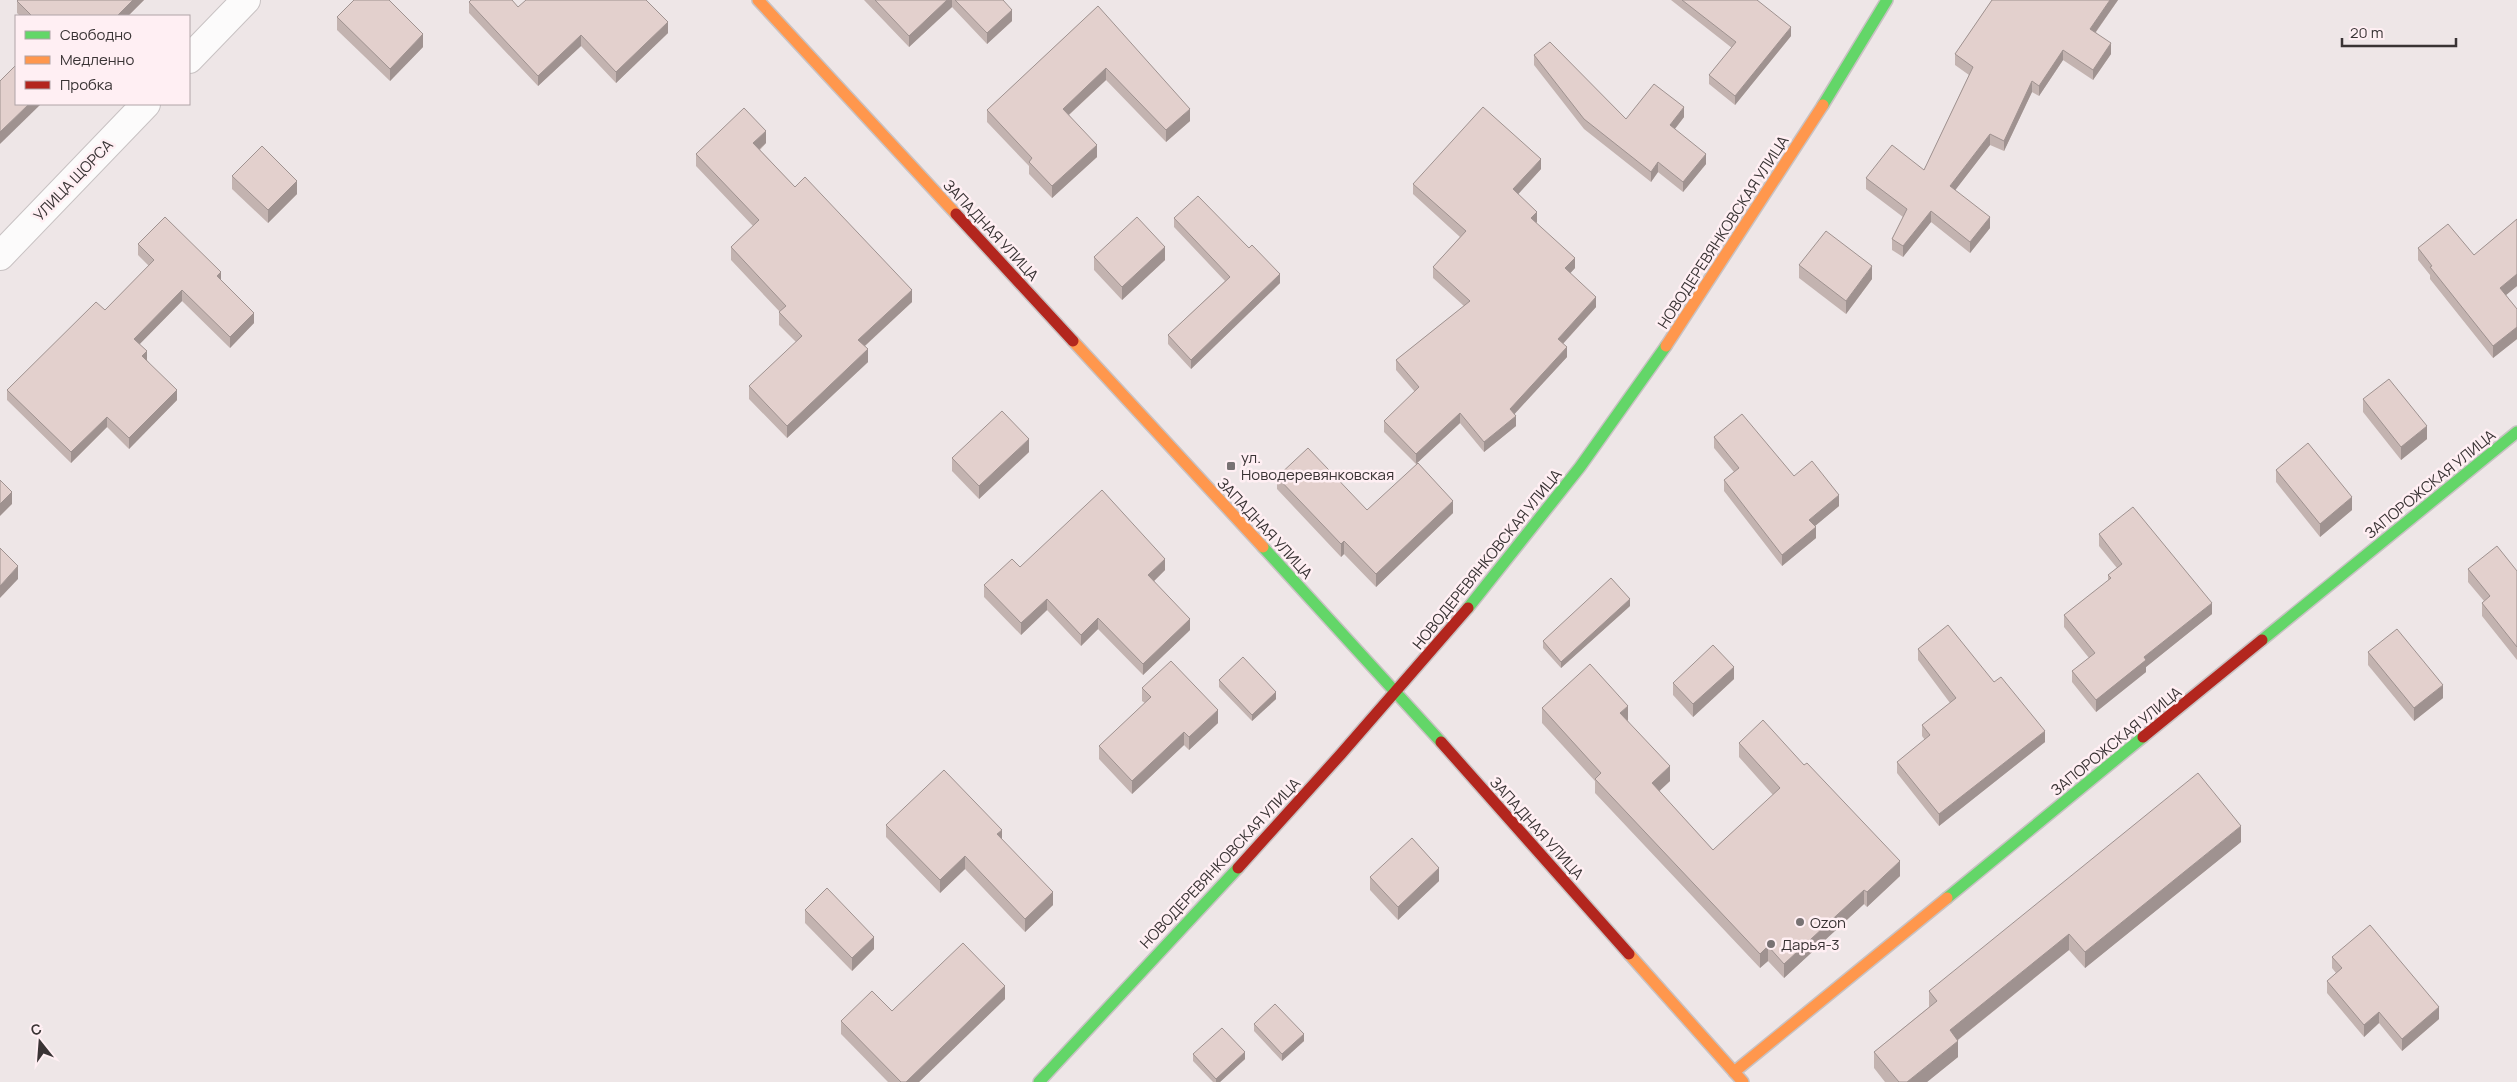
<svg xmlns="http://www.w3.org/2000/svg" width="2517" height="1082" viewBox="0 0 2517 1082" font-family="Manrope,sans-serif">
	<rect width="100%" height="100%" fill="#eee6e7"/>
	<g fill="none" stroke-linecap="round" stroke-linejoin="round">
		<g stroke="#c8c2c3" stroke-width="30">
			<g id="street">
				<path d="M189 59 246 0"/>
				<path d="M0 256 146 104"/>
			</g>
		</g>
		<g stroke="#c8c2c3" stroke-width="14">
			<g id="fast">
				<path d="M1823 105 1887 0"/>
				<path d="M1263 547 1441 742"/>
				<path d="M1468 608 1580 467 1666 346"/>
				<path d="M2262 640 2517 432"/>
				<path d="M1947 898 2143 737"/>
				<path d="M1039 1082 1238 868"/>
			</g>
		</g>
		<g stroke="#c8c2c3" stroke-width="14">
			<g id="slow">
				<path d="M758 0 956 214"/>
				<path d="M1073 341 1263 547"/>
				<path d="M1666 346 1823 105"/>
				<path d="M1629 954 1743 1082"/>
				<path d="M1734 1072 1947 898"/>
			</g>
		</g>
		<g stroke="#c8c2c3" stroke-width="14">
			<g id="jam">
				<path d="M956 214 1073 341"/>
				<path d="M2143 737 2262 640"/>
				<path d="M1441 742 1629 954"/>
				<path d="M1238 868 1341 754 1468 608"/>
			</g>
		</g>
		<use href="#street" stroke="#fcfbfb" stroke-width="28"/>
		<use href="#fast" stroke="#63d668" stroke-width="11"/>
		<use href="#slow" stroke="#ff974d" stroke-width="11"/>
		<use href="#jam" stroke="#b3261e" stroke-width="11"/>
	</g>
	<g fill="#c3b3b0">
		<path d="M144 0 128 16H20L17 13V1Z"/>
		<path d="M864 0H1003L1012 21 987 44 952 7 909 47Z"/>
		<path d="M1671 0H1757L1791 36 1735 105 1709 84V75L1732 48Z"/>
		<path d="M1992 0H2118L2096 32 2111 54 2093 80 2063 60 2039 96 2032 92 2004 151 1990 145 1955 190 1990 228 1970 253 1931 222 1903 257 1892 250V239L1903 217 1866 189V178L1924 170 1969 75 1955 65V54Z"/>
		<path d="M469 2 518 7 668 33 616 83 581 46 538 86 469 13Z"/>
		<path d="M1098 6 1190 121 1166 142 1106 80 1069 115 1097 157 1052 198 1029 174V166L987 122V110Z"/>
		<path d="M337 17 423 47 390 81 337 30Z"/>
		<path d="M1534 55 1626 119 1684 117 1675 129 1706 164 1683 192 1658 172 1651 182 1584 129 1534 65Z"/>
		<path d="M766 143 760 150 795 187 912 302 865 346 868 362 787 438 749 399V386L796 342 779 325V312H780L731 260V247L753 226 696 166V154Z"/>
		<path d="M1541 169 1518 194 1537 222 1536 223 1575 268 1570 273 1596 307 1563 344 1567 357 1514 414 1516 426 1484 452 1460 423 1416 464 1384 432V421L1415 392 1396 370V360L1464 306 1433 278V267L1460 237 1413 194V184Z"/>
		<path d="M232 176 297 194 268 223 232 189Z"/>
		<path d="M1174 218 1280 283 1191 369 1168 344V335L1225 281 1174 227Z"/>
		<path d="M2517 219V286L2506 295 2517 309V339L2493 358 2430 279V275L2418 260V248L2474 255Z"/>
		<path d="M138 244 221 280 254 323 230 348 182 301 139 344 147 360 177 400 129 449 107 427 71 463 7 400V390L105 310 149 266 138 255Z"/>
		<path d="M1094 257 1165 260 1122 300 1094 270Z"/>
		<path d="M1799 265 1872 279 1846 314 1799 278Z"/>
		<path d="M2363 399 2427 439 2401 460 2363 412Z"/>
		<path d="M1714 437 1794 476 1839 506 1815 526 1816 538 1782 566 1724 491V480L1734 472 1714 448Z"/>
		<path d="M1029 452 979 499 952 471V458Z"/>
		<path d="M2276 470 2352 510 2320 537 2276 482Z"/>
		<path d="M1277 477 1367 510 1453 513 1376 587 1344 554 1341 557 1277 489Z"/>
		<path d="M2099 534 2212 614 2146 667V672L2096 712 2072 682V671L2089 658 2064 627V615L2108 581V575L2117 568 2099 546Z"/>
		<path d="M1020 567 1165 570 1154 581 1190 630 1143 675 1098 629 1081 646 1047 610 1021 635 984 597V585Z"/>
		<path d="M2468 569 2517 571V660L2482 616V603L2484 601 2468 582Z"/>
		<path d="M1630 606 1561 668 1543 648V641Z"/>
		<path d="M1918 649 1994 682 2045 742 1939 826 1897 773V762L1925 740 1922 736V725L1950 703 1918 660Z"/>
		<path d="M2368 652 2443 698 2414 721 2368 665Z"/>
		<path d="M1734 679 1693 717 1673 695V683Z"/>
		<path d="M1219 680 1276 699 1252 721 1219 687Z"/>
		<path d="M1142 688 1218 723 1189 750 1184 745 1132 794 1099 759V746L1145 703 1142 701Z"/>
		<path d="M1542 708 1628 720V721L1670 781 1659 791 1713 850 1773 795 1739 757V743L1900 876 1867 907 1864 904 1784 978 1768 961 1760 968 1595 793V781L1542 723Z"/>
		<path d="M886 825 1002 840 1053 905 1025 932 965 869 940 893 886 837Z"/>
		<path d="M2241 842 2085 968 2069 950 1958 1040V1057L1927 1082H1885L1874 1068V1052L1929 1007V991Z"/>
		<path d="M1370 877 1439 881 1398 920 1370 890Z"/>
		<path d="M805 910 874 949 852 971 805 923Z"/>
		<path d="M2332 957 2439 1019 2402 1051 2379 1023 2364 1037 2327 993V981L2336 973 2332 968Z"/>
		<path d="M1005 999 919 1082H888L841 1034V1021L892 1011Z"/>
		<path d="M1254 1024 1304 1041 1282 1061 1254 1031Z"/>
		<path d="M1193 1054 1245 1059 1220 1082H1213L1193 1061Z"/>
	</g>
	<g fill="#9f9290">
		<path d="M133 0H144L128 16H117Z"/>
		<path d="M947 0H952V7L909 47V36Z"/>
		<path d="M2110 0H2118L2090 40V29Z"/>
		<path d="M1012 10V21L987 44V33Z"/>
		<path d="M668 22V33L616 83V72Z"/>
		<path d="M1791 27V36L1735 105V96Z"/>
		<path d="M423 34V47L390 81V69Z"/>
		<path d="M581 35V46L538 86V76Z"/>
		<path d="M2111 43V54L2093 80V70Z"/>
		<path d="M2063 50V60L2039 96V86Z"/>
		<path d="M1106 68V80L1063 120V109Z"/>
		<path d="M2032 81V92L2004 151V141Z"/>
		<path d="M29 104H41L0 144V132Z"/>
		<path d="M1684 107V117L1670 135V125Z"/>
		<path d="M1190 109V121L1166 142V130Z"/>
		<path d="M766 131V143L753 155V143Z"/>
		<path d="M1990 134V145L1950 197V186Z"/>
		<path d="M1097 145V157L1052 198V186Z"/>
		<path d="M1706 154V164L1683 192V182Z"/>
		<path d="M1541 159V169L1513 200V189Z"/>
		<path d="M1658 162V172L1651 182V172Z"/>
		<path d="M297 181V194L268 223V210Z"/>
		<path d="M1931 211V222L1903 257V246Z"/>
		<path d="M1537 212V222L1531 228V218Z"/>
		<path d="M1990 217V228L1970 253V242Z"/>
		<path d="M1165 247V260L1122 300V287Z"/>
		<path d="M1575 258V268L1565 279V268Z"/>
		<path d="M1872 266V279L1846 314V301Z"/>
		<path d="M221 272V282L217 276Z"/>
		<path d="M1280 274V283L1191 369V360Z"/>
		<path d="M2517 274V286L2500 300V288Z"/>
		<path d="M182 290V301L134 350V339Z"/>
		<path d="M912 290V302L858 352V340Z"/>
		<path d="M1596 297V307L1558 349V339Z"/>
		<path d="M254 313V323L230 348V337Z"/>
		<path d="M2517 327V339L2493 358V346Z"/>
		<path d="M1567 347V357L1510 419V409Z"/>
		<path d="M868 349V362L787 438V426Z"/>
		<path d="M147 351V362L142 356Z"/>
		<path d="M177 390V400L129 449V438Z"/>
		<path d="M1460 413V423L1416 464V454Z"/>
		<path d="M1516 416V426L1484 452V442Z"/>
		<path d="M107 417V427L71 463V452Z"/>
		<path d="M2427 426V439L2401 460V447Z"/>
		<path d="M1029 439V452L979 499V486Z"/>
		<path d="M12 492V504L0 516V504Z"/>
		<path d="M1839 495V506L1809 531V520Z"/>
		<path d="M2352 497V510L2320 537V524Z"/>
		<path d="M1453 501V513L1376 587V574Z"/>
		<path d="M1816 527V538L1782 566V555Z"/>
		<path d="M1344 541V554L1341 557V544Z"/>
		<path d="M1165 559V570L1148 587V575Z"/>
		<path d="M18 566V579L0 598V586Z"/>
		<path d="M1047 599V610L1021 635V623Z"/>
		<path d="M1630 599V606L1561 668V662Z"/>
		<path d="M2212 603V614L2146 667V672L2096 712V700L2144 657Z"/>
		<path d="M1098 618V629L1081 646V635Z"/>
		<path d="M1190 619V630L1143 675V664Z"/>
		<path d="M1734 667V679L1693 717V704Z"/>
		<path d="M2443 685V698L2414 721V708Z"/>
		<path d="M1276 692V699L1252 721V715Z"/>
		<path d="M1628 706V720L1620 728V713Z"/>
		<path d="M1218 710V723L1189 750V737Z"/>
		<path d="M2045 731V742L1939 826V814Z"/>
		<path d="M1184 732V745L1132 794V781Z"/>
		<path d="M1670 766V781L1652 798V783Z"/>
		<path d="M2241 826V842L2085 968V952Z"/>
		<path d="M1002 830V843L997 834Z"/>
		<path d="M965 856V869L940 893V880Z"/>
		<path d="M1900 861V876L1867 907V892Z"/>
		<path d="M1439 868V881L1398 920V907Z"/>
		<path d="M1864 890V904L1784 978V964Z"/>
		<path d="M1053 892V905L1025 932V919Z"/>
		<path d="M2069 934V950L1950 1046V1030Z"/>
		<path d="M874 937V949L852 971V958Z"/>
		<path d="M1768 946V961L1760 968V954Z"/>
		<path d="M1005 986V999L919 1082H906Z"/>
		<path d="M2439 1007V1019L2402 1051V1039Z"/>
		<path d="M2379 1012V1023L2364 1037V1025Z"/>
		<path d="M1304 1034V1041L1282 1061V1054Z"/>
		<path d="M1958 1041V1057L1927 1082H1907Z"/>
		<path d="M1245 1052V1059L1220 1082H1216V1079Z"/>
	</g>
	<g fill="#e3d0cd" stroke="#9f9290">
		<path d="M18 0H133L117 16H32L17 1Z"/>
		<path d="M354 0H389L423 34 390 69 337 17Z"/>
		<path d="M471 0H512L518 7 526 0H646L668 22 616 72 581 35 538 76 469 2Z"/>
		<path d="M875 0H947L909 36Z"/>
		<path d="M955 0H1003L1012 10 987 33Z"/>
		<path d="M1682 0H1757L1791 27 1735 96 1709 75 1736 42Z"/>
		<path d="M1992 0H2110L2090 29 2111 43 2093 70 2063 50 2039 86 2032 81 2004 141 1990 134 1950 186 1990 217 1970 242 1931 211 1903 246 1892 239 1907 209 1866 178 1892 145 1924 170 1973 67 1955 54Z"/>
		<path d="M1098 6 1190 109 1166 130 1106 68 1063 109 1097 145 1052 186 1029 162 1032 158 987 110Z"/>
		<path d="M1550 42 1626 119 1654 84 1684 107 1670 125 1706 154 1683 182 1658 162 1651 172 1584 119 1534 55Z"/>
		<path d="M16 65V104H29L0 132V81Z"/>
		<path d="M1483 107 1541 159 1513 189 1537 212 1531 218 1575 258 1565 268 1596 297 1558 339 1567 347 1510 409 1516 416 1484 442 1460 413 1416 454 1384 421 1419 387 1396 360 1470 301 1433 267 1466 231 1413 184Z"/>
		<path d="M744 108 766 131 753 143 795 187 805 177 912 290 858 340 868 349 787 426 749 386 802 336 779 312 786 306 731 247 759 220 696 154Z"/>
		<path d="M262 146 297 181 268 210 232 176Z"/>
		<path d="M1198 196 1249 248 1252 245 1280 274 1191 360 1168 335 1230 277 1174 218Z"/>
		<path d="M165 217 221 272 217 276 254 313 230 337 182 290 134 339 147 351 142 356 177 390 129 438 107 417 71 452 7 390 96 302 105 310 154 260 138 244Z"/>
		<path d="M1137 217 1165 247 1122 287 1094 257Z"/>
		<path d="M2517 219V274L2500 288 2517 309V327L2493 346 2430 267 2432 266 2418 248 2448 224 2474 255Z"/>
		<path d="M1826 231 1872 266 1846 301 1799 265Z"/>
		<path d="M2389 379 2427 426 2401 447 2363 399Z"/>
		<path d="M1002 411 1029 439 979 486 952 458Z"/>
		<path d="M1742 414 1794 476 1812 461 1839 495 1809 520 1816 527 1782 555 1724 480 1739 468 1714 437Z"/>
		<path d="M2308 443 2352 497 2320 524 2276 470Z"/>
		<path d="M1308 448 1367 510 1418 463 1453 501 1376 574 1344 541 1341 544 1277 477Z"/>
		<path d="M0 480 12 492 0 504Z"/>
		<path d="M1102 490 1165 559 1148 575 1190 619 1143 664 1098 618 1081 635 1047 599 1021 623 984 585 1012 559 1020 567Z"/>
		<path d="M2133 507 2212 603 2144 657 2146 660 2096 700 2072 671 2095 653 2064 615 2111 578 2108 575 2122 564 2099 534Z"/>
		<path d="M2497 546 2517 571V647L2482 603 2490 596 2468 569Z"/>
		<path d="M0 548 18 566 0 586Z"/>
		<path d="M1611 578 1630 599 1561 662 1543 641Z"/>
		<path d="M1948 625 1994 682 2001 677 2045 731 1939 814 1897 762 1930 735 1922 725 1956 698 1918 649Z"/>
		<path d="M2397 629 2443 685 2414 708 2368 652Z"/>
		<path d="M1713 645 1734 667 1693 704 1673 683Z"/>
		<path d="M1243 657 1276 692 1252 715 1219 680Z"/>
		<path d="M1171 661 1218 710 1189 737 1184 732 1132 781 1099 746 1151 697 1142 688Z"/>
		<path d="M1590 664 1628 706 1620 713 1670 766 1652 783 1713 850 1780 788 1739 743 1763 720 1804 765 1807 763 1900 861 1867 892 1864 890 1784 964 1768 946 1760 954 1595 779 1601 773 1542 708Z"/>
		<path d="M944 770 1002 830 997 834 1053 892 1025 919 965 856 940 880 886 825Z"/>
		<path d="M2198 773 2241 826 2085 952 2069 934 1950 1030 1958 1041 1907 1082H1899L1874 1052 1937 1001 1929 991Z"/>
		<path d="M1412 838 1439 868 1398 907 1370 877Z"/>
		<path d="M827 888 874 937 852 958 805 910Z"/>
		<path d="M2370 925 2439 1007 2402 1039 2379 1012 2364 1025 2327 981 2342 968 2332 957Z"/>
		<path d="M963 943 1005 986 906 1082H901L841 1021 872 991 892 1011Z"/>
		<path d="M1275 1004 1304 1034 1282 1054 1254 1024Z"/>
		<path d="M1222 1028 1245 1052 1216 1079 1193 1054Z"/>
	</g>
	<g fill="#787273" stroke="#ffeff3" stroke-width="2">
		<rect x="1226" y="461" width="10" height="10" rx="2.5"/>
		<circle cx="1800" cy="922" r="5"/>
		<circle cx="1771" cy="944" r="5"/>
	</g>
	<g text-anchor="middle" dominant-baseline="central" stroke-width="5" stroke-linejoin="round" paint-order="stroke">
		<g font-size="15" fill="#393334" stroke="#ffeff3">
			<text transform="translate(73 180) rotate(-46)">УЛИЦА ЩОРСА</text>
			<text transform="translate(991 230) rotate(47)">ЗАПАДНАЯ УЛИЦА</text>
			<text transform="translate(1723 232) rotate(-57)">НОВОДЕРЕВЯНКОВСКАЯ УЛИЦА</text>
			<text transform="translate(2430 484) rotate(-39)">ЗАПОРОЖСКАЯ УЛИЦА</text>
			<text transform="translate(1265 528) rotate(47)">ЗАПАДНАЯ УЛИЦА</text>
			<text transform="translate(1487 559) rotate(-51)">НОВОДЕРЕВЯНКОВСКАЯ УЛИЦА</text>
			<text transform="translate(2116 741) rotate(-39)">ЗАПОРОЖСКАЯ УЛИЦА</text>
			<text transform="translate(1537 828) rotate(48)">ЗАПАДНАЯ УЛИЦА</text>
			<text transform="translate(1220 863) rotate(-47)">НОВОДЕРЕВЯНКОВСКАЯ УЛИЦА</text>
		</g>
		<g font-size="15" fill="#393334" stroke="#ffeff3" text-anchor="start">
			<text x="1241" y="457">ул.<tspan x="1241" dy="17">Новодеревянковская</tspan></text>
			<text x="1810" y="922">Ozon</text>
			<text x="1781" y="944">Дарья-3</text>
		</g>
	</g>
	<rect x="15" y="15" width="175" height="90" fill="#ffeff3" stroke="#b0a4a7"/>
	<rect x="25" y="31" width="25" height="8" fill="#63d668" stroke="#b0a4a7"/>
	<text x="60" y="40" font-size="15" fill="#393334">Свободно</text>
	<rect x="25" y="56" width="25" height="8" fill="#ff974d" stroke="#b0a4a7"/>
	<text x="60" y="65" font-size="15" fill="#393334">Медленно</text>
	<rect x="25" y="81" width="25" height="8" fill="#b3261e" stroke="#b0a4a7"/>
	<text x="60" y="90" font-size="15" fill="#393334">Пробка</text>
	<g transform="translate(40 1042) rotate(343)" stroke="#ffeff3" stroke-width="4" paint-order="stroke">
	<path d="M0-4L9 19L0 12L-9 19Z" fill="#393334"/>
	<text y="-8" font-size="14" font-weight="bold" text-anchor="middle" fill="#393334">С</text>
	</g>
	<path d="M2342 38v8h114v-8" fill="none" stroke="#393334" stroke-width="2.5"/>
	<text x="2350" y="38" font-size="15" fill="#393334" stroke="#ffeff3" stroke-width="4" paint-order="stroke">20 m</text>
</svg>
